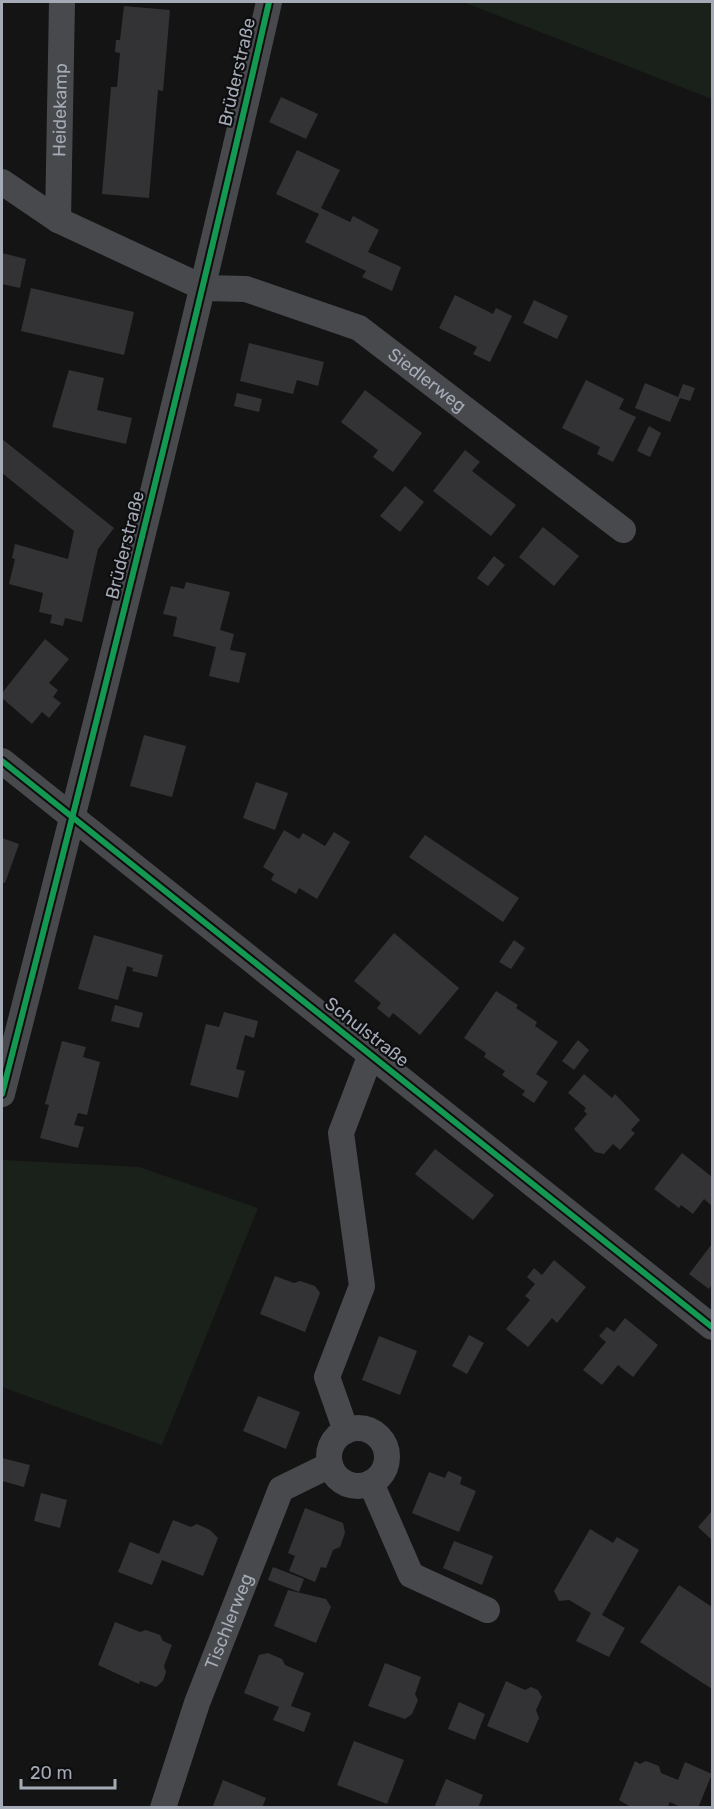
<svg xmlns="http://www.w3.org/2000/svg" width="714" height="1809" viewBox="0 0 714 1809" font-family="Rubik,sans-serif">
	<rect width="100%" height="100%" fill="#141414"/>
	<g fill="#1a211a">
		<path d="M463 2H712V99Z"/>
		<path d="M3 1160 139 1167 258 1208 162 1445 2 1387Z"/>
	</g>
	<g fill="#333335">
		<path d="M124 6 170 10 163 91 158 90 149 198 102 194 111 87H117L120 53 115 52 116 40H120Z"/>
		<path d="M281 97 318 114 306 139 269 122Z"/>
		<path d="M297 150 340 170 321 208 350 222 353 216 379 230 368 252 401 267 392 291 362 277 366 271 305 242 319 214 276 194Z"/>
		<path d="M2 253 26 259 20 288 2 284Z"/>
		<path d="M31 288 134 312 124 355 21 331Z"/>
		<path d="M455 295 493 314 496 308 512 316 490 362 473 354 477 347 439 328Z"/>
		<path d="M534 300 568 316 557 339 523 323Z"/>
		<path d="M249 343 324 362 318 386 297 380 293 394 240 381Z"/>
		<path d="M69 370 104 378 97 410 132 418 126 444 52 427Z"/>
		<path d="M586 380 624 399 619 409 636 417 613 462 597 454 600 447 562 428Z"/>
		<path d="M645 383 678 397 683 384 695 388 690 401 680 398 670 422 635 408Z"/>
		<path d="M365 390 422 433 393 472 373 457 378 450 341 422Z"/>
		<path d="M237 393 262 399 259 412 234 406Z"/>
		<path d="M649 426 661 433 650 457 637 451Z"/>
		<path d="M2 439 114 528 98 549 82 622 65 618 63 626 50 623 52 615 39 612 43 593 9 584 15 559 12 558 15 544 68 559 74 531 2 473Z"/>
		<path d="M465 450 480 462 472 471 516 505 491 536 433 491Z"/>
		<path d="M405 486 424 502 400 532 380 516Z"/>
		<path d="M543 527 579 556 554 586 519 557Z"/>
		<path d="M494 556 505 565 488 586 477 578Z"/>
		<path d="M186 582 230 592 220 630 234 634 230 650 246 653 239 683 209 676 216 647 173 636 177 617 163 614 171 586 184 589Z"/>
		<path d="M45 639 69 659 49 683 58 690 53 697 61 703 49 718 42 712 32 724 2 698V693Z"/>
		<path d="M144 735 186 746 172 797 130 786Z"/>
		<path d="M256 782 288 793 275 830 243 818Z"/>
		<path d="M284 830 299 839 303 833 325 846 334 832 350 842 317 899 299 888 296 894 271 880 274 874 263 867Z"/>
		<path d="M425 835 519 898 503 922 409 857Z"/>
		<path d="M2 838 19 844 5 883 2 882Z"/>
		<path d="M394 933 459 988 420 1035 393 1013 389 1018 377 1008 381 1003 354 981Z"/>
		<path d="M94 935 163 955 157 977 132 971 133 968 127 966 118 1000 78 989Z"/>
		<path d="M514 940 525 948 511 969 499 962Z"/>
		<path d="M496 991 518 1005 516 1008 537 1022 535 1026 558 1042 536 1074 548 1082 534 1103 522 1095 525 1091 502 1075 505 1071 484 1057 486 1053 464 1038Z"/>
		<path d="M115 1005 143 1013 139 1028 111 1021Z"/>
		<path d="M224 1012 258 1021 254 1038 245 1035 236 1069 245 1071 238 1098 190 1085 206 1024 219 1027Z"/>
		<path d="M578 1040 589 1050 574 1070 562 1061Z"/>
		<path d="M62 1041 86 1047 83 1057 100 1062 87 1115 78 1113 74 1125 84 1127 78 1148 40 1138 49 1105 45 1104Z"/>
		<path d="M584 1074 612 1098 615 1094 640 1120 631 1130 635 1133 620 1150 613 1144 604 1154 595 1152 574 1129 587 1114 584 1111 586 1108 568 1093Z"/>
		<path d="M435 1149 494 1195 473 1220 415 1174Z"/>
		<path d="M682 1153 712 1177V1206L704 1199 693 1214 681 1205 679 1208 654 1189Z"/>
		<path d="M712 1244V1284L709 1289 689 1274Z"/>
		<path d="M554 1260 586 1287 557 1323 552 1318 528 1347 506 1329 530 1300 525 1296 535 1284 527 1277 534 1268 542 1275Z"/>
		<path d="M275 1276 294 1283 300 1281 315 1286 320 1293 305 1332 260 1314Z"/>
		<path d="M625 1318 658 1345 633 1377 618 1365 602 1385 583 1370 606 1342 599 1336 607 1327 614 1332Z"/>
		<path d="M469 1335 484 1343 467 1374 452 1366Z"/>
		<path d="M379 1336 417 1351 400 1395 362 1380Z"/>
		<path d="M258 1396 300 1412 286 1449 243 1431Z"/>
		<path d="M2 1458 30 1465 24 1487 2 1481Z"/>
		<path d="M448 1471 462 1477 460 1484 476 1491 459 1532 412 1513 429 1472 445 1478Z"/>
		<path d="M41 1493 67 1500 60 1528 34 1521Z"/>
		<path d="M305 1508 343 1523 345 1533 340 1547 333 1550 326 1568 321 1567 315 1582 289 1571 295 1556 288 1553Z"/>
		<path d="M712 1511V1540L698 1527Z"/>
		<path d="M173 1520 191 1527 197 1524 210 1530 218 1538 203 1576 162 1560 152 1585 118 1572 130 1542 159 1554Z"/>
		<path d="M590 1529 613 1543 617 1537 639 1550 602 1615 625 1628 609 1657 576 1641 591 1613 569 1600 559 1601 554 1591Z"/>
		<path d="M454 1541 493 1556 482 1585 443 1568Z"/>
		<path d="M273 1567 304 1579 299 1592 268 1580Z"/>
		<path d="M679 1585 712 1607V1689L640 1642Z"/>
		<path d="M288 1590 326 1599 331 1607 316 1643 274 1626Z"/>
		<path d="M115 1622 140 1632 146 1630 160 1635 163 1641 172 1645 164 1666 166 1672 163 1681 156 1687 140 1681 139 1684 98 1665Z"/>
		<path d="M268 1653 282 1659 285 1665 304 1673 291 1706 311 1713 304 1732 273 1720 279 1707 244 1693 259 1655Z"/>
		<path d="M385 1663 421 1677 415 1694 418 1700 412 1714 405 1719 368 1706Z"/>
		<path d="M506 1681 525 1690 531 1687 538 1690 542 1697 536 1710 539 1718 528 1743 487 1726Z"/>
		<path d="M459 1702 485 1714 475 1740 448 1729Z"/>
		<path d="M354 1741 404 1760 387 1804 337 1785Z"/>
		<path d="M635 1761 640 1764 646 1761 659 1766 661 1773 678 1780 685 1762 712 1774 698 1808H682L670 1802 667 1808H632L619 1800Z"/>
		<path d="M446 1779 483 1795 478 1808H434Z"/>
		<path d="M223 1780 266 1798 262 1808H212Z"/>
	</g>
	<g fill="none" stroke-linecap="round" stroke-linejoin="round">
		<g stroke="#48494d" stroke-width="26">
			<path id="s1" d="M2 182 58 220 204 288 246 289 359 328 623 530"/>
			<path id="s2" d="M58 220 62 2"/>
			<path d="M2 761 712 1327"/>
			<path d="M2 1094C95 731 186 367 269 2"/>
			<circle cx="358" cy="1457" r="29"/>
			<path d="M346 1431 327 1377 362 1286 341 1133 371 1054"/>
			<path d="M371 1483 411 1575 487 1610"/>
			<path id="s3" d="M163 1808 197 1703 281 1489 330 1465"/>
		</g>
		<g stroke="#0e0e10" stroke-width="10">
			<g id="cycleway">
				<path d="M2 761 712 1327"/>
				<path d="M2 1094C95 731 186 367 269 2"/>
			</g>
		</g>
		<use href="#cycleway" stroke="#139951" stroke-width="6"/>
	</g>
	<g text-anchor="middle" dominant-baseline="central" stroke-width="4.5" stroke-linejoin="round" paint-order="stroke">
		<g font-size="18" fill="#a4abb6" stroke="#0e0e10">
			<text transform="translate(237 72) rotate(-77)">Brüderstraße</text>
			<text stroke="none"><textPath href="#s2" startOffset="110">Heidekamp</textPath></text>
			<text stroke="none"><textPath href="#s1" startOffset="476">Siedlerweg</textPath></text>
			<text transform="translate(125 545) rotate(-76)">Brüderstraße</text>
			<text transform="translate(367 1032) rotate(38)">Schulstraße</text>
			<text stroke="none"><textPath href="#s3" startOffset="198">Tischlerweg</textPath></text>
		</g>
	</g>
	<rect width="714" height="1809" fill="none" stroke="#a4abb6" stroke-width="6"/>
	<path d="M21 1779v9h94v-9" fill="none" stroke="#a4abb6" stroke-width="3"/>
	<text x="30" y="1779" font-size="18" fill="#a4abb6" stroke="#0e0e10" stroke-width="4.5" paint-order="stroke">20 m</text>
</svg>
